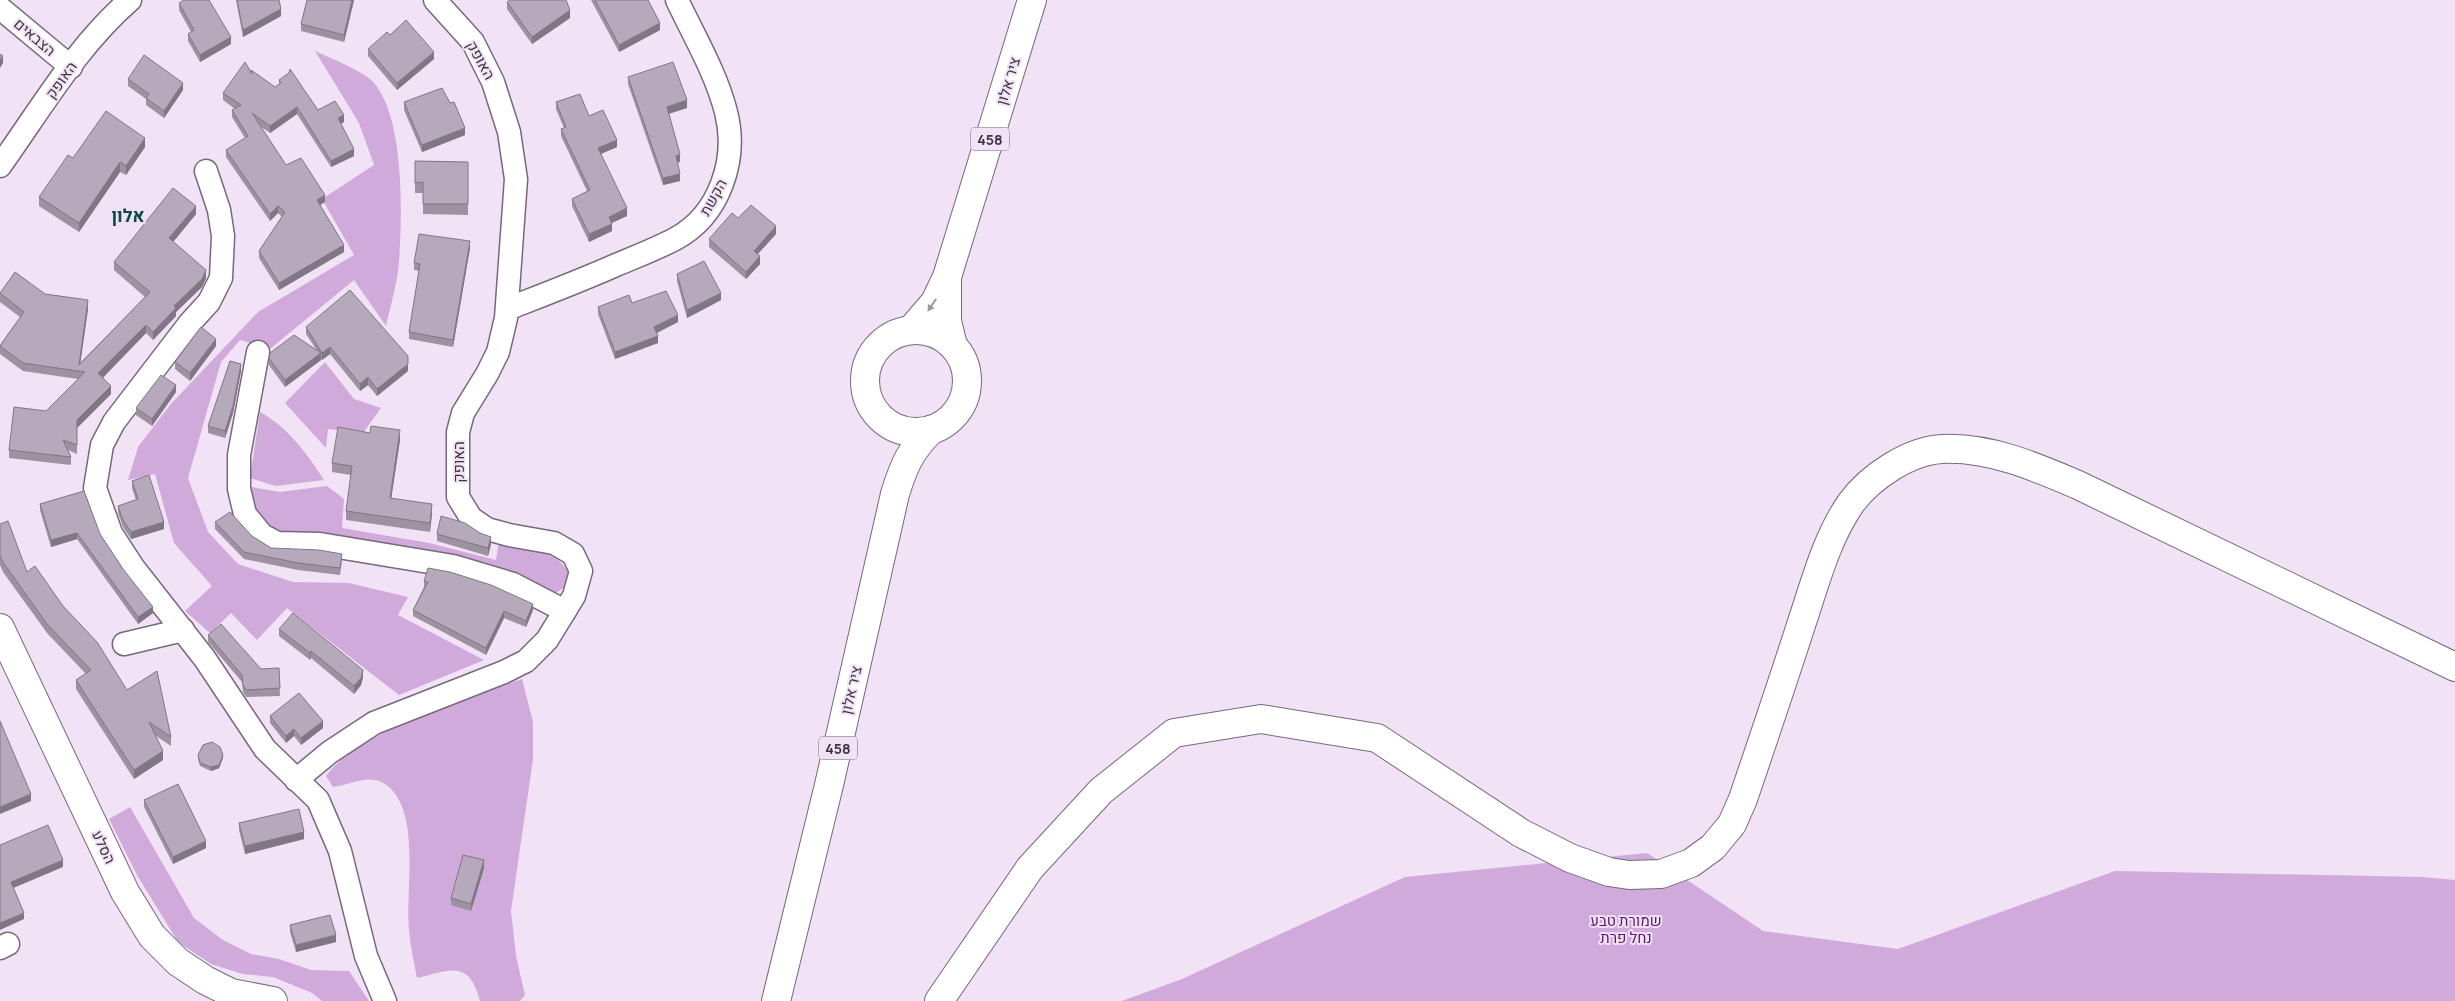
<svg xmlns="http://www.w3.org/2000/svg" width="2455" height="1001" viewBox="0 0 2455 1001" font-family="Manrope,Heebo,sans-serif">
	<rect width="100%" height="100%" fill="#f1e2f6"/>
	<g fill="#cfaadb">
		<path d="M315 51C330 58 366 72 375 84 405 122 402 215 399 262 397 283 391 305 386 326L354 280 270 349 240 340 221 362 188 478 208 532 238 564 293 582 349 583 408 597 398 615 484 660 399 695 287 608 257 640 231 613 210 633 185 611 212 586 174 543 155 474 128 480 138 447 170 405 258 312 354 255 322 199 374 165 359 123Z"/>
		<path d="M325 362 354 399 381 408 363 433 328 429 326 448 285 403Z"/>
		<path d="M260 412C289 428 306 453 324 480L276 486 250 478Z"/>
		<path d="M327 486 344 499 342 528 429 543 496 560 499 541C527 548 552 548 570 573L569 584 556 593 492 570 280 536C260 521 254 512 251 487L280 492Z"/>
		<path d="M522 679 533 722V759L511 911 516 956 525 995 520 1001H480C469 959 450 970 417 978 414 962 410 945 409 929 405 890 422 809 385 784 369 773 350 785 333 787L326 776C355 733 472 696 522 679Z"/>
		<path d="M130 807 194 918 223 940 251 954 279 959 311 970 349 971 369 1001H322L312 993 273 977 243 974 211 964 178 942 137 875 109 819Z"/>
		<path d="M1647 853 1763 931 1898 949 2115 871 2422 877 2455 880V1001H1122L1182 979 1405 877Z"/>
	</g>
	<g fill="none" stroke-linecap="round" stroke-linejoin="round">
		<g stroke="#76697a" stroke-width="25">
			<g id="street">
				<path d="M0 8 71 67"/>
				<path d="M0 166C40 110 77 46 130 0"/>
				<path d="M206 171 219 210 223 236 221 278 209 302 189 324 114 422 102 445 95 488 111 533 133 567 205 659 265 749 318 800 340 851 366 956 385 1001"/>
				<path d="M507 309C543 295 580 281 616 265 635 257 656 249 675 239 720 215 738 159 726 112 716 73 694 36 677 0"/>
				<path d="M258 352 239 455V489L245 514 262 535 277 543 320 544 453 566 513 584 565 611"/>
				<path d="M124 644 183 630"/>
				<path d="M296 780 330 752 374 723 504 672 526 661 547 640 574 596 581 571 573 554 554 543 509 535 487 529 471 518 458 497V432L463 413 487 374 498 352 506 318 516 179 509 132 493 82 473 42 435 0"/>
				<path d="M0 948 8 944"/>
			</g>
		</g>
		<g stroke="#76697a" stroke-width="30">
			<g id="secondary">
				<path d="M0 628 125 892 152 936 178 962 205 980 231 993 273 1001"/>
				<path d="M939 1001 1030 868 1101 791 1174 733 1261 719 1377 738 1521 833 1570 858 1609 872 1629 875 1661 874 1691 863 1713 847 1732 824 1743 799C1763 740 1783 681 1802 622 1815 583 1827 537 1851 503 1870 477 1910 450 1943 449 1990 447 2036 467 2078 485L2455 667"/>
			</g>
		</g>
		<g stroke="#76697a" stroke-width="30">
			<g id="primary">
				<path d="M947 277 1032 0"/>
				<circle cx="916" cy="381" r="51"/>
				<path d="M911 330 935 302 947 277V321L953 346"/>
				<path d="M776 1001 829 785 895 494C904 465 910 451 931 430"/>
			</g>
		</g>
		<use href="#street" stroke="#fff" stroke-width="22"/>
		<use href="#secondary" stroke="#fff" stroke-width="28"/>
		<use href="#primary" stroke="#fff" stroke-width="28"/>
	</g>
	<g fill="#9d91a2">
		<path d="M236 0H279L281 16 243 37Z"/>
		<path d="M307 0H354L344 42 301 31V24Z"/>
		<path d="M591 0H648L660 30 619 52Z"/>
		<path d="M507 2 570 18 532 44 507 9Z"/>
		<path d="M179 3 231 44 200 62 188 41V34L191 32 179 10Z"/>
		<path d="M368 49 434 59 397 90 368 56Z"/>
		<path d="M251 70 275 87 279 84V80L318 110 344 122 341 124 354 156 331 167 297 114 270 133 260 126 286 165 325 202 320 205 344 252 279 290 259 258V251L282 217 278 213 270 221 226 157V150L245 138 232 117V110L235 109 223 100V93L251 73Z"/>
		<path d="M628 77 687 108 669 114 680 162H677L680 181 663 185 628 84Z"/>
		<path d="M128 79 183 90 164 118 146 105V99L128 86Z"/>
		<path d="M404 102 465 135 422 152 404 110Z"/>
		<path d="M556 102 589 116 617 147 601 154 627 216 612 223V231L589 242 572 206V199L587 191 561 136V129L564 128 556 109Z"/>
		<path d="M145 147 126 175 120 172 79 232 39 206V197L73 158Z"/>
		<path d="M415 161 468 162V215L423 214V193H415Z"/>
		<path d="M196 214 173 242 206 278 202 287 176 312V316L153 340 146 333 103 378 111 394 77 428V454L68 450 71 457V465L9 458V450L78 379 23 371 0 354V345L20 317 0 302V293L45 294 88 309 80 363 145 297 114 270V262Z"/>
		<path d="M738 218 776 234 758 254 760 264 746 279 709 247V239Z"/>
		<path d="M470 248 453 347 409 339V332L419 271 414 270V263Z"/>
		<path d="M677 274 721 300 687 318 677 281Z"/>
		<path d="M632 303 678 322 657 333 658 343 615 359 598 314V307Z"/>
		<path d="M306 327 408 371 377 396 368 385 360 391 330 354 322 360 321 359V360L285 387 269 365V358L316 349 306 334Z"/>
		<path d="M216 346 190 381 175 369V362Z"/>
		<path d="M241 371 233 413 225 438 208 433V426Z"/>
		<path d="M176 392 152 426 136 415V408Z"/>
		<path d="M400 440 391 498 432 513 430 532 346 520V511L351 475 332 472V463Z"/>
		<path d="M132 481 164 529 131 539 123 527 118 513V506L136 500 132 488Z"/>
		<path d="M40 504 100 534 153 613 138 624 77 539 51 547 40 510Z"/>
		<path d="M215 522 252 536 271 548 342 561 340 575 298 570 244 559 215 529Z"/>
		<path d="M0 524 27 572 63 606 127 690 171 737V746L156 736 163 760 134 779 76 689V680L86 674 47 633 3 572 0 565Z"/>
		<path d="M437 534 491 544 488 556 437 541Z"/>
		<path d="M424 581 533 610 526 627 504 618 486 655 413 616V610L424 587Z"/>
		<path d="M279 629 363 677 361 685 354 694 311 658 310 660 279 636Z"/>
		<path d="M208 635 261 669 279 668 280 696 246 697 243 692 242 682 208 642Z"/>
		<path d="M270 716 323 728 301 745 294 736 286 743 270 723Z"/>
		<path d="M198 755 223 758 219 768 211 771 200 766 198 759Z"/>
		<path d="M144 800 206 848 173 864 144 807Z"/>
		<path d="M239 823 304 839 245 854 239 830Z"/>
		<path d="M484 868 471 911 451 905V898Z"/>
		<path d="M290 925 336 942 296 952 290 932Z"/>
	</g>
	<g fill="#807684">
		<path d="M352 0H354L344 42V35Z"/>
		<path d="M281 9V16L243 37V30Z"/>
		<path d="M570 10V18L532 44V37Z"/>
		<path d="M660 23V30L619 52V45Z"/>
		<path d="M231 37V44L200 62V55Z"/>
		<path d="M434 52V59L397 90V83Z"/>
		<path d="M3 56V63L0 68V61Z"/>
		<path d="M183 83V90L164 118V111Z"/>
		<path d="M687 100V108L667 114V107Z"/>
		<path d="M297 107V114L270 133V126Z"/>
		<path d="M344 115V122L338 125V118Z"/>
		<path d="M465 128V135L422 152V145Z"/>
		<path d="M145 138V147L126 175V166Z"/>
		<path d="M617 140V147L598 155V148Z"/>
		<path d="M354 149V156L331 167V161Z"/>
		<path d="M680 154V162L676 163V156Z"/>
		<path d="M120 162V172L79 232V223Z"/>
		<path d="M680 174V181L663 185V178Z"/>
		<path d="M325 195V202L317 207V200Z"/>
		<path d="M196 206V214L169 247V238Z"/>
		<path d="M278 206V213L270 221V214Z"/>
		<path d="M627 208V216L609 224V217Z"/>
		<path d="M612 224V231L589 242V234Z"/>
		<path d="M776 226V234L754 258V251Z"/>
		<path d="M470 241V248L453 347V340Z"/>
		<path d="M344 245V252L279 290V283Z"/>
		<path d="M760 256V264L746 279V272Z"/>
		<path d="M206 270V278L202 287 176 312V316L153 340V332L174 306Z"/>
		<path d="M721 293V300L687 318V310Z"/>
		<path d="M88 300V309L79 373V365Z"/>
		<path d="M678 315V322L654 334V327Z"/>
		<path d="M146 325V333L98 382V373Z"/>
		<path d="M658 336V343L615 359V352Z"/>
		<path d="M216 339V346L190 381V373Z"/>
		<path d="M330 347V354L322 360V353Z"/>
		<path d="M321 353V360L285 387V380Z"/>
		<path d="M241 364V371L233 413 225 438V431Z"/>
		<path d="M408 364V371L377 396V389Z"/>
		<path d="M368 377V385L360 391V384Z"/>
		<path d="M176 385V392L152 426V419Z"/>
		<path d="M111 386V394L77 428V454V420Z"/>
		<path d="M400 430V440L390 507V498Z"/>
		<path d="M432 504V513L430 532V523Z"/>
		<path d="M164 522V529L131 539V532Z"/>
		<path d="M77 533V539L51 547V540Z"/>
		<path d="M491 537V544L488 556V548Z"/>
		<path d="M533 604V610L526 627V621Z"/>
		<path d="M153 607V613L138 624V617Z"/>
		<path d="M504 611V618L486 655V648Z"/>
		<path d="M311 651V658L310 660V653Z"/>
		<path d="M363 670V677L361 685 354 694V686Z"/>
		<path d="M323 721V728L301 745V738Z"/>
		<path d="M294 729V736L286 743V736Z"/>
		<path d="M163 751V760L134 779V770Z"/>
		<path d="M223 755V758L219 768 211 771V767Z"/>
		<path d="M31 794V801L0 814V807Z"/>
		<path d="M304 832V839L245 854V846Z"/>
		<path d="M206 841V848L173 864V857Z"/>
		<path d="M63 860V867L11 889V882Z"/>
		<path d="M484 860V868L471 911V904Z"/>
		<path d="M24 913V919L0 930V923Z"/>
		<path d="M336 935V942L296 952V945Z"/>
	</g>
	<g fill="#b7a9bc" stroke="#807684">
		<path d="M184 0H209L231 37 200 55 188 34 194 30 179 3Z"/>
		<path d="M237 0H279L281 9 243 30Z"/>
		<path d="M307 0H352L344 35 301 24Z"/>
		<path d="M510 0H566L570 10 532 37 507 2Z"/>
		<path d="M595 0H648L660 23 619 45Z"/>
		<path d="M406 20 434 52 397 83 368 49 387 32 390 35Z"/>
		<path d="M0 54 3 56 0 61Z"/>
		<path d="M144 55 183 83 164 111 146 98 149 94 128 79Z"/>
		<path d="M245 62 252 74 251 70 275 87 281 83 279 80 289 73 290 69 318 110 335 101 344 115 338 118 354 149 331 161 297 107 270 126 252 113 286 165 301 158 325 195 317 200 344 245 279 283 259 251 285 212 278 206 270 214 226 150 248 136 232 110 241 105 223 93Z"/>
		<path d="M673 62 687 100 667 107 680 154 676 156 680 174 663 178 628 77Z"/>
		<path d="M442 88 450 103 454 102 465 128 422 145 404 102Z"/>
		<path d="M580 94 589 116 603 110 617 140 598 148 627 208 609 217 612 224 589 234 572 199 590 190 561 129 566 127 556 102Z"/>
		<path d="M106 111 145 138 126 166 120 162 79 223 39 197 68 155 73 158Z"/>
		<path d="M415 161 468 162V204H423V182L415 183Z"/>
		<path d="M173 188 196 206 169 238 206 270 202 279 174 306 176 308 153 332 146 325 98 373 111 386 77 420V445L63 440 71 457 9 450 14 407 46 411 85 372 23 363 0 346 24 312 0 293 15 272 45 294 88 300 79 365 150 292 114 262Z"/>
		<path d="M751 205 776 226 754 251 760 256 746 272 709 239 732 213 738 218Z"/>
		<path d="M419 234 470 241 453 340 409 332 420 264 414 263Z"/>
		<path d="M704 261 721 293 687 310 677 274Z"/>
		<path d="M350 290 408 356V364L377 389 368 377 360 384 330 347 322 353 306 327Z"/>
		<path d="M666 291 678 315 654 327 658 336 615 352 598 307 629 295 632 303Z"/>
		<path d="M201 327 216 339 190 373 175 362Z"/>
		<path d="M294 335 321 353 285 380 269 358 270 353Z"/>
		<path d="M230 361 241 364 233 406 225 431 208 426Z"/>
		<path d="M161 375 176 385 152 419 136 408Z"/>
		<path d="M371 426 400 430 390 498 432 504 430 523 346 511 352 466 332 463 338 427 370 433Z"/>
		<path d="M149 475 164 522 131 532 123 520 118 506 138 499 132 481Z"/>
		<path d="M84 491 100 534 123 569 153 607 138 617 77 533 51 540 40 504Z"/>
		<path d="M230 512 252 536 271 548 319 550 342 554 340 568 298 563 244 552 215 522Z"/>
		<path d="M441 516 465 523 480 533 491 537 488 548 437 534Z"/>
		<path d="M8 521 27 572 35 566 63 606 97 642 127 690 157 671 171 737 149 722 163 751 134 770 76 680 91 670 47 624 3 562 0 556V524Z"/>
		<path d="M428 568 450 572 491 585 533 604 526 621 504 611 486 648 413 610 428 582 424 581Z"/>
		<path d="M293 613 363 670 361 678 354 686 311 651 310 653 279 629Z"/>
		<path d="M221 624 261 669 279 668 280 688 246 690 243 685 242 675 208 635Z"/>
		<path d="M299 693 323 721 301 738 294 729 286 736 270 716Z"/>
		<path d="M0 721 31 794 0 807Z"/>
		<path d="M212 742 220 747 223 755 219 765 211 767 200 763 198 755 203 745Z"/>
		<path d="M178 784 206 841 173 857 144 800Z"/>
		<path d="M299 809 304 832 245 846 239 823Z"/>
		<path d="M48 825 63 860 11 882 24 913 0 923V845Z"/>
		<path d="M463 855 484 860 471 904 451 898Z"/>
		<path d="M330 915 336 935 296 945 290 925Z"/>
	</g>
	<defs><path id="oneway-solid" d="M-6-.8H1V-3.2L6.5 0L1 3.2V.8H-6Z" transform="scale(1.25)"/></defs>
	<use fill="#9d9a9e" href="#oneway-solid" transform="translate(932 305) rotate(124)"/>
	<g text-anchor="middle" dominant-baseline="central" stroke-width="4" stroke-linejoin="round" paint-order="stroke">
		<g fill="#f1e2f6" stroke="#726a74" stroke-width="1">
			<rect x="971" y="127.5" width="38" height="23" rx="4"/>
			<rect x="819" y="736.5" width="38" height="23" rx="4"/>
		</g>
		<g font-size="14" font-weight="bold" fill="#3b363d">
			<text x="990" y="139">458</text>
			<text x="838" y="748">458</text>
		</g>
		<g font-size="15" fill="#3b363d" stroke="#f1e2f6">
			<text transform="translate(35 37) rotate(40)">הצבאים</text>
			<text transform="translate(481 60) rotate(61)">האופק</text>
			<text transform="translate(61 80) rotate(-54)">האופק</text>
			<text transform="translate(1008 81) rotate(-73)">ציר אלון</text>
			<text transform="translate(713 197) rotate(-61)">הקשת</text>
			<text transform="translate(458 462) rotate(-90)">האופק</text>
			<text transform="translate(851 690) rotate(-77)">ציר אלון</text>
			<text transform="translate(104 847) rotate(65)">הסלע</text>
		</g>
		<g font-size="15" fill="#5c1770" stroke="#f1e2f6">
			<text x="1626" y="920">שמורת טבע<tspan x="1626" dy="17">נחל פרת</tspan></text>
		</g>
		<g font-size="18" font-weight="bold" fill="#0d4b46" stroke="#f1e2f6">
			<text x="128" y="215">אלון</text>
		</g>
	</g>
</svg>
